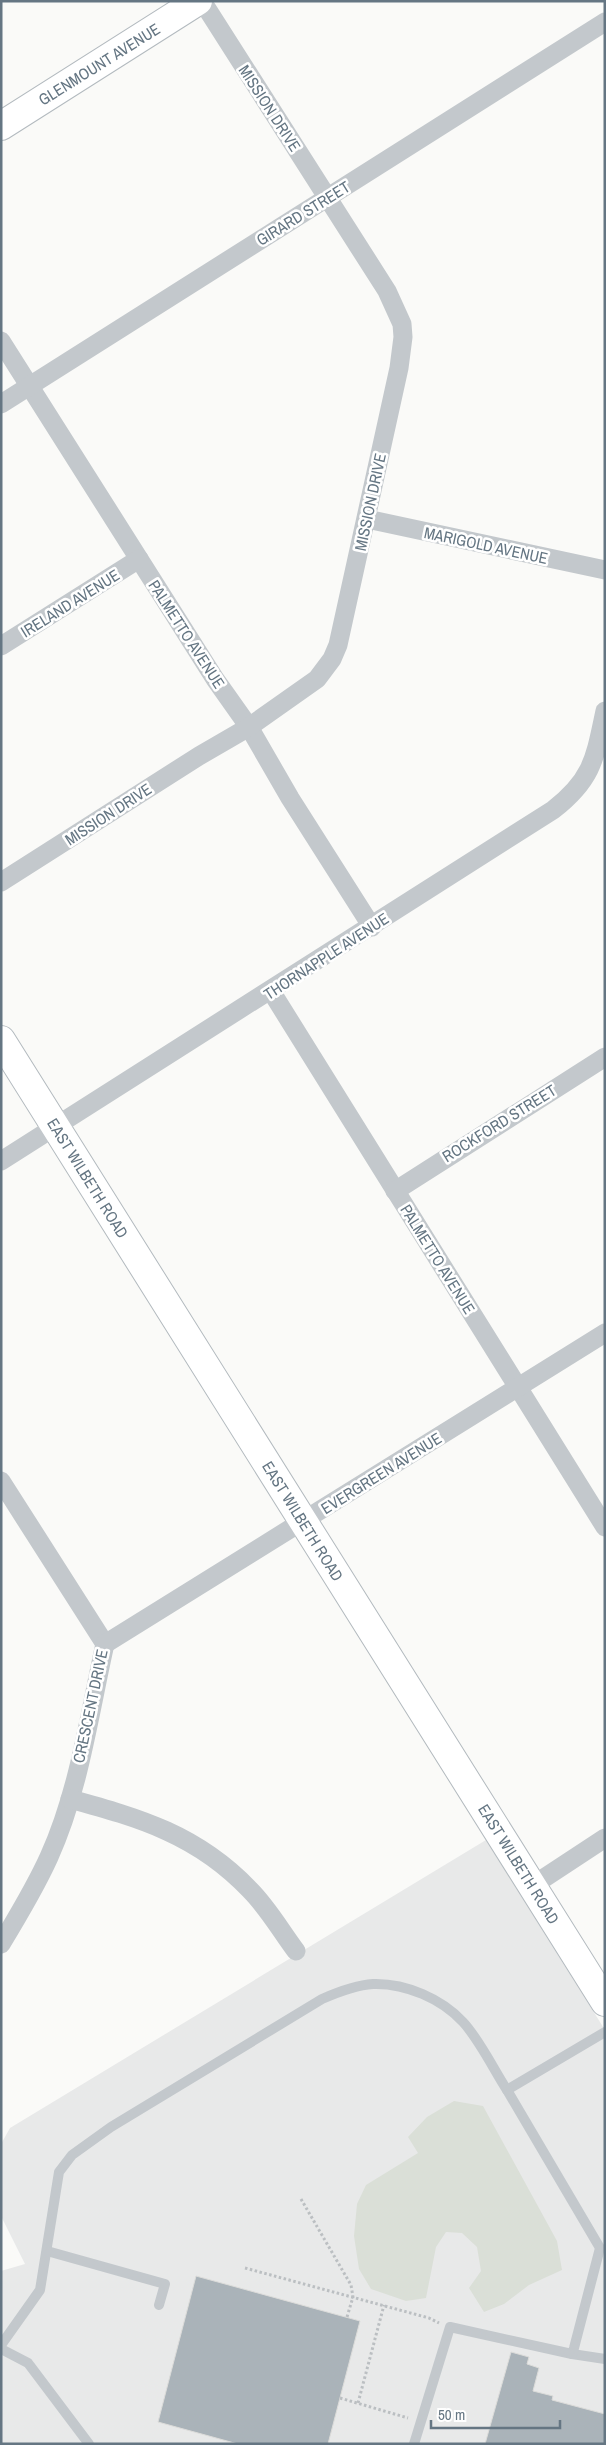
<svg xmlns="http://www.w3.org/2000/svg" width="606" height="2445" viewBox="0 0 606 2445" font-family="'Archivo Narrow',sans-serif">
	<rect width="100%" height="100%" fill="#fafaf8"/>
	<path fill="#e8e9e9" d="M486 1840 605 2030V2444H1V2271L25 2264 1 2216V2144L10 2128Z"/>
	<path fill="#dadfd7" d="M454 2101 483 2106 557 2241 562 2270 529 2285 504 2304 484 2312 469 2288 481 2271 477 2247 462 2233 446 2232 436 2247 426 2298 406 2301 371 2289 359 2269 354 2236 357 2204 366 2185 418 2153 408 2137 427 2117Z"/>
	<g fill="#aab3b9" stroke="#dcdcda">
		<path d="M196 2276 360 2321 328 2444H238L158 2422Z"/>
		<path d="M511 2352 529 2357 527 2364 539 2368 533 2391 553 2396 552 2400 605 2414V2444H485Z"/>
	</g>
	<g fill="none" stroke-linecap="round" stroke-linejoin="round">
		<g stroke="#b3babf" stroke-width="30">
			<g id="secondary">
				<path d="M1 126 198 1"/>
				<path d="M1 1040 605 2002"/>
			</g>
		</g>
		<g stroke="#bbbfc2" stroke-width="3" stroke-dasharray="2.5 2.5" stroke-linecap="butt">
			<path d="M301 2199 351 2285 353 2297 347 2317"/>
			<path d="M245 2268 429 2318 439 2323"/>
			<path d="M340 2398 408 2418"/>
			<path d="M358 2403 384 2305"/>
		</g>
		<g stroke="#c3c8cc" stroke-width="10">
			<path d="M47 2251 165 2284 159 2305"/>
			<path d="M1 2345 40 2290 59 2172 72 2155 111 2127 322 1999C338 1992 356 1985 373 1984 406 1983 442 1999 463 2022 479 2039 494 2070 507 2090L605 2032"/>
			<path d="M1 2349 28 2363 89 2444"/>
			<path d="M572 2354 605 2359"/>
			<path d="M414 2444 450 2327 572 2354 574 2348 600 2248 507 2090"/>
		</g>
		<g stroke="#c3c8cc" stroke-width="19">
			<path d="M1 341 215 679 249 727 290 798 372 927"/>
			<path d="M1 404 605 22"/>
			<path d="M367 519 605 570"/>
			<path d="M1 646 139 559"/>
			<path d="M1 882 199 756 249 727 317 679 332 659 338 645 399 368 403 337 402 324 387 291 202 1"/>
			<path d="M271 991 605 1527"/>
			<path d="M1 1161 553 810C593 779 595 758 605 711"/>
			<path d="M395 1191 605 1057"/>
			<path d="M1 1481 105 1644C89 1715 79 1791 49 1857 35 1888 18 1916 1 1944"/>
			<path d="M105 1644 605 1333"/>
			<path d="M70 1799C140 1818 198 1835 250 1890 268 1908 281 1931 296 1951"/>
			<path d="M532 1886 605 1838"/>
		</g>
		<use href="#secondary" stroke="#fff" stroke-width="28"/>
	</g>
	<g text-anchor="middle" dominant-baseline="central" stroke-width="5" stroke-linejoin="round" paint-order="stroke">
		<g font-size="16" fill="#657683" stroke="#fff">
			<text transform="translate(99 64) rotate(-32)">GLENMOUNT AVENUE</text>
			<text transform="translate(270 108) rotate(57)">MISSION DRIVE</text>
			<text transform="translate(303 213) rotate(-32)">GIRARD STREET</text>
			<text transform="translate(370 502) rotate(-78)">MISSION DRIVE</text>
			<text transform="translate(486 545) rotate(12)">MARIGOLD AVENUE</text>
			<text transform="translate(70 603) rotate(-32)">IRELAND AVENUE</text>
			<text transform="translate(187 634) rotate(57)">PALMETTO AVENUE</text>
			<text transform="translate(108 814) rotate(-33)">MISSION DRIVE</text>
			<text transform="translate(326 956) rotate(-33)">THORNAPPLE AVENUE</text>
			<text transform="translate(499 1123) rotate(-32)">ROCKFORD STREET</text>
			<text transform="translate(88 1178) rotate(58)">EAST WILBETH ROAD</text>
			<text transform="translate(438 1259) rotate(58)">PALMETTO AVENUE</text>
			<text transform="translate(381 1473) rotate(-32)">EVERGREEN AVENUE</text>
			<text transform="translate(303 1521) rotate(58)">EAST WILBETH ROAD</text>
			<text transform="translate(90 1706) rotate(-78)">CRESCENT DRIVE</text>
			<text transform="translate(519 1864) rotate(58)">EAST WILBETH ROAD</text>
		</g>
	</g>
	<rect width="606" height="2445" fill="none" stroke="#657683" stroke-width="5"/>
	<path d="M431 2420v8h129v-8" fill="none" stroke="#657683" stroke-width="2.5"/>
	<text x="438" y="2420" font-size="15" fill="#657683" stroke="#ffffff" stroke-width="4" paint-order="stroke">50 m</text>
</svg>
